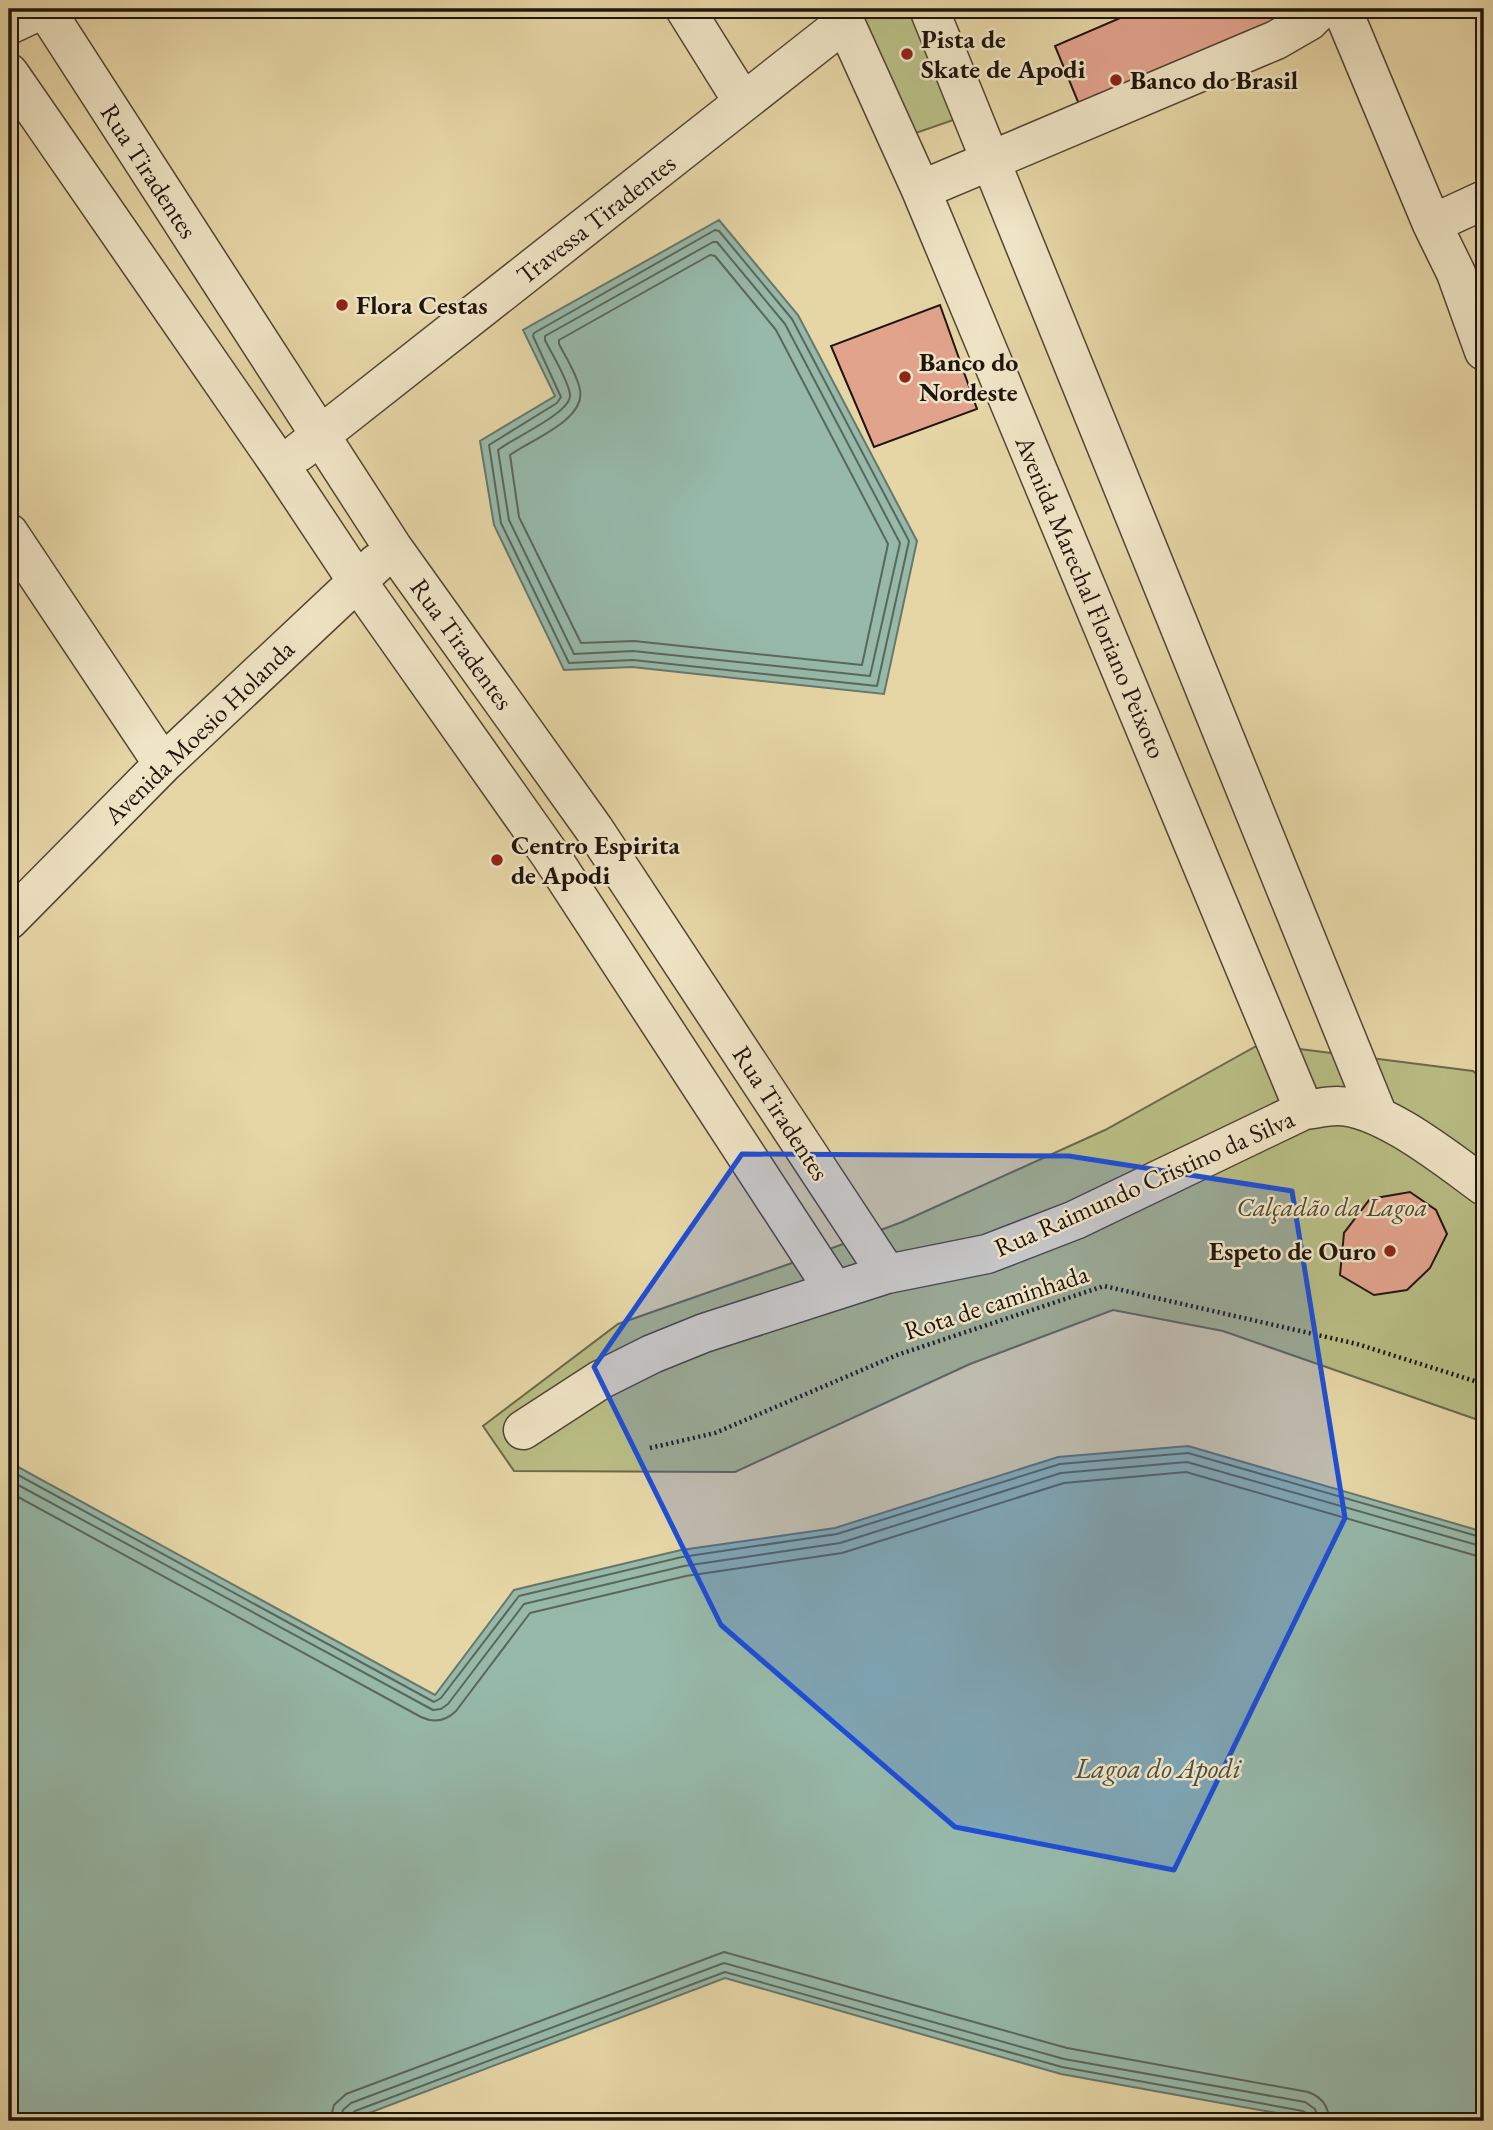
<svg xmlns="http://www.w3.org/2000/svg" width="1493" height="2130" viewBox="0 0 1493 2130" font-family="'EB Garamond',serif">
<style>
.green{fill:#b8bd84;stroke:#6c6949;stroke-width:2}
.water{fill:#96b9aa;stroke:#67776c;stroke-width:2}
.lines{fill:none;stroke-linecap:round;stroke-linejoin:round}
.shore{stroke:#5b675c;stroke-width:2}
.building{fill:#e2a38d;stroke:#20150e;stroke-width:2}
.minor-casing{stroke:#524534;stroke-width:41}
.path{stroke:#20150e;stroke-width:4.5;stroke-dasharray:2 3.5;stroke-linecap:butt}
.minor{stroke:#efe4c5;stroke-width:38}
.marked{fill:#1d4ed8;fill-opacity:0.2;stroke:#1d4ed8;stroke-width:5;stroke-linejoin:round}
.poi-dot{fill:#8f2418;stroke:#efe4c5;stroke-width:2.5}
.labels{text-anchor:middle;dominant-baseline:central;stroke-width:5;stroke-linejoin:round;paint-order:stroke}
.poi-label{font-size:26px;font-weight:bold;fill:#20150e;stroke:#efe4c5;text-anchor:start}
.street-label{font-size:26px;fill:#20150e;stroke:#efe4c5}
.park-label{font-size:26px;font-style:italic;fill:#4e4731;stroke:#efe4c5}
.water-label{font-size:28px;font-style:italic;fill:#494e45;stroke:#efe4c5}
</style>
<rect width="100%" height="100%" fill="#e6d6a6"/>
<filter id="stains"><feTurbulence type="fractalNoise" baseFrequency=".00286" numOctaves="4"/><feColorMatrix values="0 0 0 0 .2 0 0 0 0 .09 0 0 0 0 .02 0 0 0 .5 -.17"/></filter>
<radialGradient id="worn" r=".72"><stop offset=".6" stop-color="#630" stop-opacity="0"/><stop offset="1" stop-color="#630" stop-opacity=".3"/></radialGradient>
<path class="green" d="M857,9H919L965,116L910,135Z
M1260,1044L1473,1071L1484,1081V1422L1223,1331L1113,1310L970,1364L735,1472L514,1471L483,1426L618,1324L792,1263L902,1222L1105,1130Z"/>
<path class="water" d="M719,220L798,315L917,541L884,694L632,667L564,670L494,525L480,441L555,396L523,330Z
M1188,1446L1484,1532V2121H1321L1061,2074L725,1978L348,2121H9V1462L435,1695L514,1590L681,1550L835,1528L1058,1457Z"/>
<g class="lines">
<path class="shore" d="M715,230L719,231L792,319L909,541L877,686L633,660L569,663L501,523L489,445L557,403L561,397L533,336L534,333Z
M713,242H717L785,324L900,543L870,676L633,651L574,654L509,520L498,450C513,438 571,413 570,395C569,381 551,353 545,340V336Z
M710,255L715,256L776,330L888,544L862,665L634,641L581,643L519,517L510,455C530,440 586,420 580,390C577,374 566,358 559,344V340Z
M9,1470L434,1702L441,1698L519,1596L682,1557L837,1534L1060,1464L1188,1453L1484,1538
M9,1480L433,1710L441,1709L448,1704L524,1604L684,1566L840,1543L1061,1473L1187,1462L1484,1547
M9,1492L421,1717C434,1723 446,1721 456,1711L530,1613L686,1576L842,1553L1064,1483L1186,1472L1484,1558
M330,2121L334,2105L346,2094L724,1952L1067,2048L1308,2092C1322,2097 1329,2107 1329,2121
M340,2121L343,2110L351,2103L724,1963L1064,2059L1305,2102L1315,2109L1319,2121
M349,2121L350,2116L355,2111L725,1972L1062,2067L1303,2111L1309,2115L1310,2121"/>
</g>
<path class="building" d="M1141,9H1297L1083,114L1055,46Z
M940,305L977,409L874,447L831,346Z
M1410,1192L1436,1210L1447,1234L1430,1268L1407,1290L1374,1295L1340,1275L1344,1233L1370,1199Z"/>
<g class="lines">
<g class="minor-casing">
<path id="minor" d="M45,9L393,548L594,829L887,1274
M685,9L743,102
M839,9L921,190L1304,1110
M929,9L1378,1116
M1342,9L1432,224L1456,273L1484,351
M9,25L43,9
M9,73L280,465L357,581L551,856L834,1290
M921,190L1276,40L1309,21L1321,9
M1432,224L1484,200
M299,452L844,23
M9,533L163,764
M9,920L163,764L377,563
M523,1430L600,1380L652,1354L704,1333L887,1274L987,1254L1075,1220L1304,1110C1315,1109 1326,1106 1337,1106C1382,1106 1448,1160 1484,1186"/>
</g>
<path class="path" d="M650,1448L715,1433L897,1355L1104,1286L1357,1344L1484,1384"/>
<use href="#minor" class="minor"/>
</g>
<path class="marked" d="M742,1154L1069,1156L1292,1191L1345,1518L1174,1870L955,1827L721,1625L594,1367Z"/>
<g class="poi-dot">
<circle cx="907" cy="54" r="7"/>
<circle cx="1116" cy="80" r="7"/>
<circle cx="342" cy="305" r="7"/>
<circle cx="905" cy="377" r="7"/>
<circle cx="497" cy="860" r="7"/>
<circle cx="1390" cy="1251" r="7"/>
</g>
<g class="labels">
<g class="poi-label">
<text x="921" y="39">Pista de<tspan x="921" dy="30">Skate de Apodi</tspan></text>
<text x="1130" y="80">Banco do Brasil</text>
<text x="356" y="305">Flora Cestas</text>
<text x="919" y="362">Banco do<tspan x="919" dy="30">Nordeste</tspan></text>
<text x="511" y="845">Centro Espirita<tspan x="511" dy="30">de Apodi</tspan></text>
<text x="1376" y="1251" text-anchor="end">Espeto de Ouro</text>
</g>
<g class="street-label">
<text transform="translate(149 171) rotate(57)">Rua Tiradentes</text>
<text transform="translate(596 219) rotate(-38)">Travessa Tiradentes</text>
<text transform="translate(1091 597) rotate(67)">Avenida Marechal Floriano Peixoto</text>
<text transform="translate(462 644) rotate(54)">Rua Tiradentes</text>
<text transform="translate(199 732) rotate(-44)">Avenida Moesio Holanda</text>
<text transform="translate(781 1113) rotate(57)">Rua Tiradentes</text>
<text transform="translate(1144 1183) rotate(-24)">Rua Raimundo Cristino da Silva</text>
<text transform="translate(996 1302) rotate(-18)">Rota de caminhada</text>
</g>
<g class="park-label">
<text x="1332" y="1207">Calçadão da Lagoa</text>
</g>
<g class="water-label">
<text x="1158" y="1768">Lagoa do Apodi</text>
</g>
</g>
<rect width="1493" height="2130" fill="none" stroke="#e6d6a6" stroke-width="35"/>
<rect x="10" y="10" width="1472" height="2109" fill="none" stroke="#20150e" stroke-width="3.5"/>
<rect x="18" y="18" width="1458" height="2095" fill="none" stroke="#20150e" stroke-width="2"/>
<rect width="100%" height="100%" filter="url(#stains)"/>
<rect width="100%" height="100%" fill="url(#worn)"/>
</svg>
